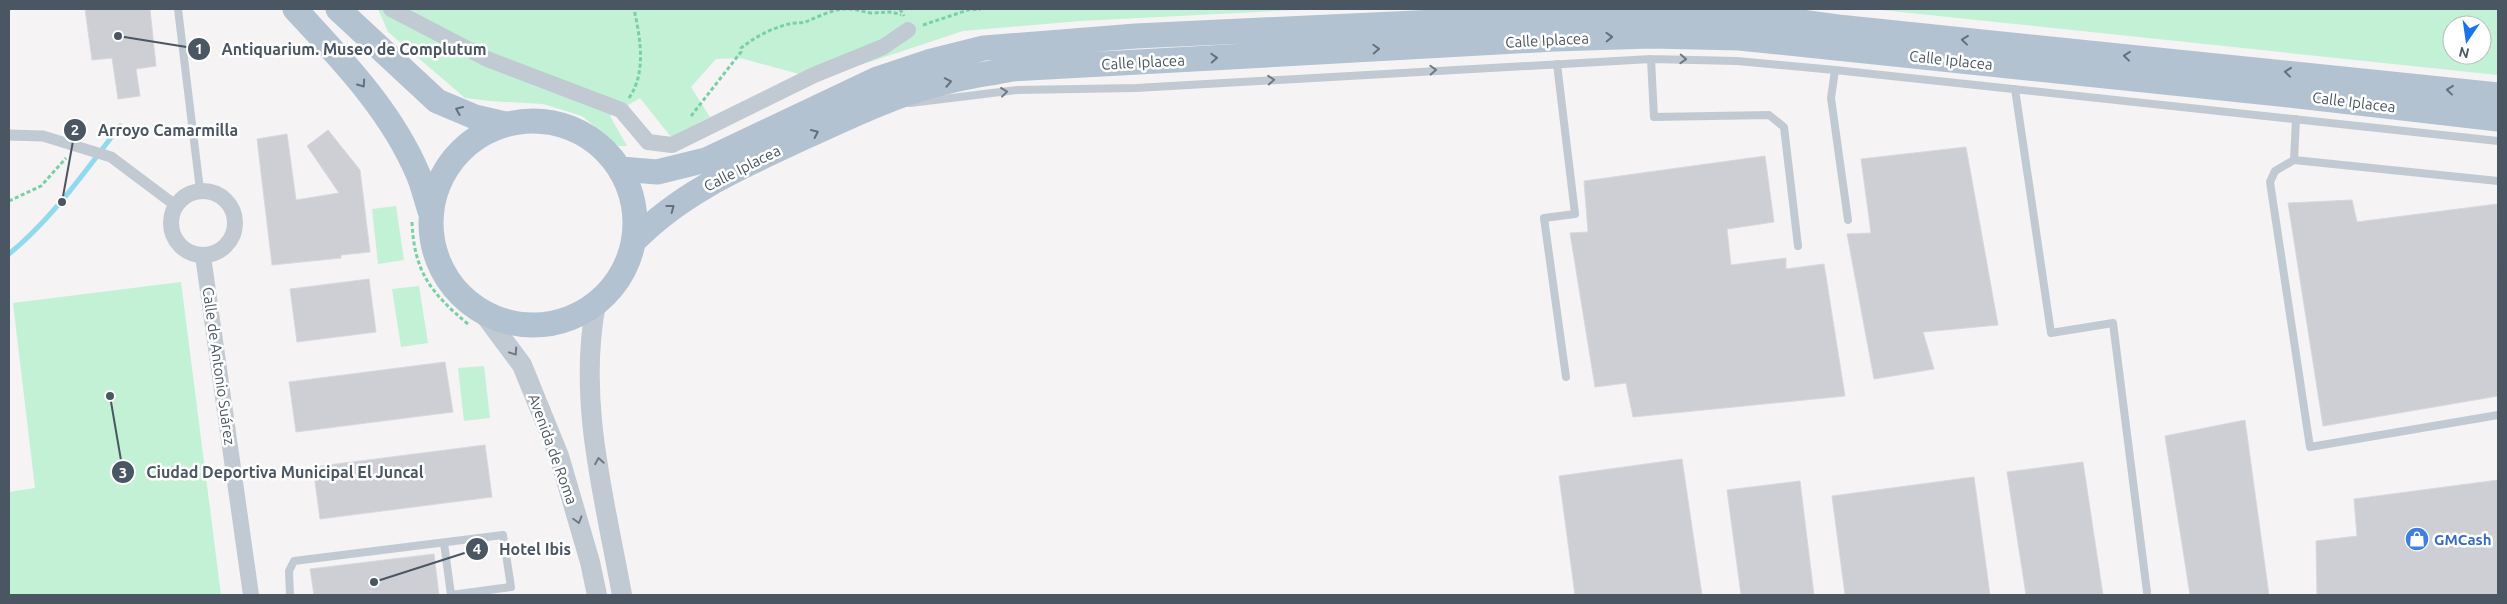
<svg xmlns="http://www.w3.org/2000/svg" width="2507" height="604" viewBox="0 0 2507 604" font-family="Ubuntu,sans-serif">
<style>
.green{fill:#c3f1d5;fill-rule:evenodd}
.lines{fill:none;stroke-linecap:round;stroke-linejoin:round}
.stream{stroke:#90daee;stroke-width:5}
.building{fill:#cdcfd5;stroke:#d7d9de}
.path{stroke:#7ad0a6;stroke-width:3;stroke-dasharray:4 2.5;stroke-linecap:butt}
.service{stroke:#c1cad2;stroke-width:8}
.pedestrian{stroke:#c1cad2;stroke-width:11}
.minor{stroke:#c1cad2;stroke-width:16}
.tertiary{stroke:#c1cad2;stroke-width:20}
.primary{stroke:#b3c2d1;stroke-width:25}
.oneway{stroke:#64717d}
.oneway2{stroke:#6e7983}
.labels{text-anchor:middle;dominant-baseline:central;stroke-width:5;stroke-linejoin:round;paint-order:stroke}
.street-label{font-size:15px;fill:#4a5661;stroke:#fff}
.shop-label{font-size:15px;font-weight:bold;fill:#366cbe;stroke:#fff;text-anchor:start}
.leader{fill:none;stroke:#4a5661;stroke-width:2}
.callout-dot{fill:#4a5661;stroke:#fff;stroke-width:2}
.mark-label{font-size:15px;text-anchor:middle;font-weight:bold;fill:#fff}
.callout-label{font-size:16px;text-anchor:middle;font-weight:bold;fill:#4a5661;stroke:#fff;stroke-width:5;stroke-linejoin:round;paint-order:stroke}
</style>
<rect width="100%" height="100%" fill="#f5f3f3"/>
<path class="green" d="M378,9H1316L1080,21L963,31L818,79L740,58L716,59L691,87L710,117L671,137L640,98L610,116L627,146H618L582,116L543,104L490,101L465,98L388,32Z
M1872,9H2498V75ZM2452,25H2482V55H2452Z
M396,206L404,260L378,264L372,209Z
M181,282L221,595H9V492L35,488L13,303Z
M419,286L428,343L401,347L392,289Z
M484,366L490,418L464,421L458,368Z"/>
<g class="lines">
<path class="stream" d="M9,254C53,218 85,171 120,126"/>
</g>
<path class="building" d="M85,9H150L156,66L136,69L140,96L118,99L112,58L92,60Z
M328,130L360,170L370,252L341,255V258L272,265L257,139L287,134L296,200L339,193L307,146Z
M1966,147L1998,325L1923,332L1934,369L1874,379L1847,234L1871,233L1861,159Z
M1765,156L1774,222L1727,229L1731,265L1786,258V269L1824,264L1845,396L1633,417L1626,383L1595,387L1570,233L1588,232L1584,181Z
M2352,200L2357,222L2497,204L2498,396L2323,426L2288,203Z
M369,279L376,332L297,342L290,289Z
M445,362L453,412L296,432L289,382Z
M2245,420L2269,595H2190L2165,436Z
M485,445L492,497L320,519L313,467Z
M1682,459L1702,595H1575L1559,476Z
M2083,462L2103,595H2026L2007,472Z
M1974,477L1990,595H1845L1832,496Z
M2498,480V595H2317L2316,541L2357,536L2354,499Z
M1800,481L1814,595H1741L1727,490Z
M434,554L439,595H314L310,569Z"/>
<g class="lines">
<path class="path" d="M900,9L904,16
M923,25L968,10L981,9
M629,98C647,72 640,37 634,9
M691,116L741,52V48C755,37 772,28 789,24C795,22 802,24 808,21C819,16 832,10 844,9C854,8 862,12 871,13C882,13 890,10 901,15
M9,201L41,186L66,158
M412,222C414,272 431,293 468,324"/>
<path class="service" d="M178,9L200,190
M1651,59L1654,117L1769,115L1784,127L1798,246
M1557,64L1575,214L1544,218L1566,377
M1835,70L1831,98L1848,220
M2015,89L2051,333L2113,323L2147,592
M910,103L1017,90L1136,88L1651,59L1737,61L1835,70L2498,141
M2294,160L2296,119
M2498,181L2294,160L2275,171L2270,182L2310,447L2498,415
M290,595L289,571L294,561L503,535L511,587L451,595L444,543"/>
<path class="pedestrian" d="M9,135L43,136L111,157L175,205"/>
<path class="minor" d="M391,9L487,59L621,110L648,142L672,145L814,75L883,47L908,30
M171 223a32 32 0 1 1 64 0a32 32 0 1 1-64 0Z
M203,256L251,595"/>
<path class="tertiary" d="M596,304C577,401 605,500 622,595
M484,314L522,365L559,456L590,562L597,595"/>
<path class="primary" d="M295,9C341,59 391,110 418,174C423,186 426,199 430,211
M338,9L437,101L475,117L505,124
M431 223a102 102 0 1 1 204 0a102 102 0 1 1-204 0Z
M621,169L657,172L706,160L877,79L928,62L984,48L1136,36L1649,12L1741,14L1838,27L2498,95
M635,240C683,191 745,165 807,136C849,117 892,96 938,84C962,77 988,74 1012,69L1554,39L1651,36L1739,38L2298,96L2498,119"/>
</g>
<defs><path id="oneway-chevron" d="M-2-3.5L2.5 0L-2 3.5" fill="none" stroke-width="1.6" stroke-linecap="round" stroke-linejoin="round" transform="scale(1.25)"/></defs>
<g class="oneway">
<use href="#oneway-chevron" transform="translate(1609 37) rotate(-2)"/>
<use href="#oneway-chevron" transform="translate(1965 40) rotate(-174)"/>
<use href="#oneway-chevron" transform="translate(1376 49) rotate(-3)"/>
<use href="#oneway-chevron" transform="translate(2127 56) rotate(-174)"/>
<use href="#oneway-chevron" transform="translate(1214 58) rotate(-3)"/>
<use href="#oneway-chevron" transform="translate(2288 72) rotate(-174)"/>
<use href="#oneway-chevron" transform="translate(948 82) rotate(-11)"/>
<use href="#oneway-chevron" transform="translate(362 84) rotate(55)"/>
<use href="#oneway-chevron" transform="translate(2450 90) rotate(-174)"/>
<use href="#oneway-chevron" transform="translate(459 110) rotate(-157)"/>
<use href="#oneway-chevron" transform="translate(815 133) rotate(-25)"/>
<use href="#oneway-chevron" transform="translate(671 208) rotate(-37)"/>
</g>
<g class="oneway2">
<use href="#oneway-chevron" transform="translate(1683 59) rotate(2)"/>
<use href="#oneway-chevron" transform="translate(1433 70) rotate(-3)"/>
<use href="#oneway-chevron" transform="translate(1271 80) rotate(-4)"/>
<use href="#oneway-chevron" transform="translate(1004 92) rotate(-7)"/>
<use href="#oneway-chevron" transform="translate(514 352) rotate(56)"/>
<use href="#oneway-chevron" transform="translate(599 461) rotate(-100)"/>
<use href="#oneway-chevron" transform="translate(578 520) rotate(74)"/>
</g>
<defs>
<g id="shop-disc" transform="scale(1.25)"><circle r="9.5" fill="#3f7fe0" stroke="#fff"/><path d="M-5-2.5h2.3a2.7 3.5 0 0 1 5.4 0H5L5.5 6h-11ZM-1.5-2.5h3a1.5 2.3 0 0 0-3 0Z" fill="#fff"/></g>
</defs>
<g fill-rule="evenodd">
<use href="#shop-disc" x="2417" y="539"/>
</g>
<g class="labels">
<g class="street-label">
<text transform="translate(1547 40) rotate(-3)">Calle Iplacea</text>
<text transform="translate(1951 60) rotate(6)">Calle Iplacea</text>
<text transform="translate(1143 62) rotate(-3)">Calle Iplacea</text>
<text transform="translate(2354 102) rotate(7)">Calle Iplacea</text>
<text transform="translate(742 168) rotate(-27)">Calle Iplacea</text>
<text transform="translate(219 366) rotate(82)">Calle de Antonio Suárez</text>
<text transform="translate(553 449) rotate(70)">Avenida de Roma</text>
</g>
<g class="shop-label">
<text x="2434" y="539">GMCash</text>
</g>
</g>
<path class="leader" d="M118 36L199 49M62 202L75 130M110 396L123 472M374 582L477 549"/>
<g class="callout-dot">
<circle cx="118" cy="36" r="5"/>
<circle cx="62" cy="202" r="5"/>
<circle cx="110" cy="396" r="5"/>
<circle cx="374" cy="582" r="5"/>
<circle cx="199" cy="49" r="12"/>
<circle cx="75" cy="130" r="12"/>
<circle cx="123" cy="472" r="12"/>
<circle cx="477" cy="549" r="12"/>
</g>
<g class="mark-label">
<text x="199" y="54">1</text>
<text x="75" y="135">2</text>
<text x="123" y="478">3</text>
<text x="477" y="554">4</text>
</g>
<g class="callout-label">
<text x="354" y="55">Antiquarium. Museo de Complutum</text>
<text x="168" y="136">Arroyo Camarmilla</text>
<text x="285" y="478">Ciudad Deportiva Municipal El Juncal</text>
<text x="535" y="555">Hotel Ibis</text>
</g>
<rect width="2507" height="604" fill="none" stroke="#4a5661" stroke-width="20"/>
<g transform="translate(2467 40) rotate(193)"><circle r="24" fill="#ffffff" stroke="#b7bbc0"/>
<path d="M0-4L9 19L0 12L-9 19Z" fill="#1a73e8"/>
<text y="-8" font-size="14" font-weight="bold" text-anchor="middle" fill="#4a5661">N</text>
</g>
</svg>
